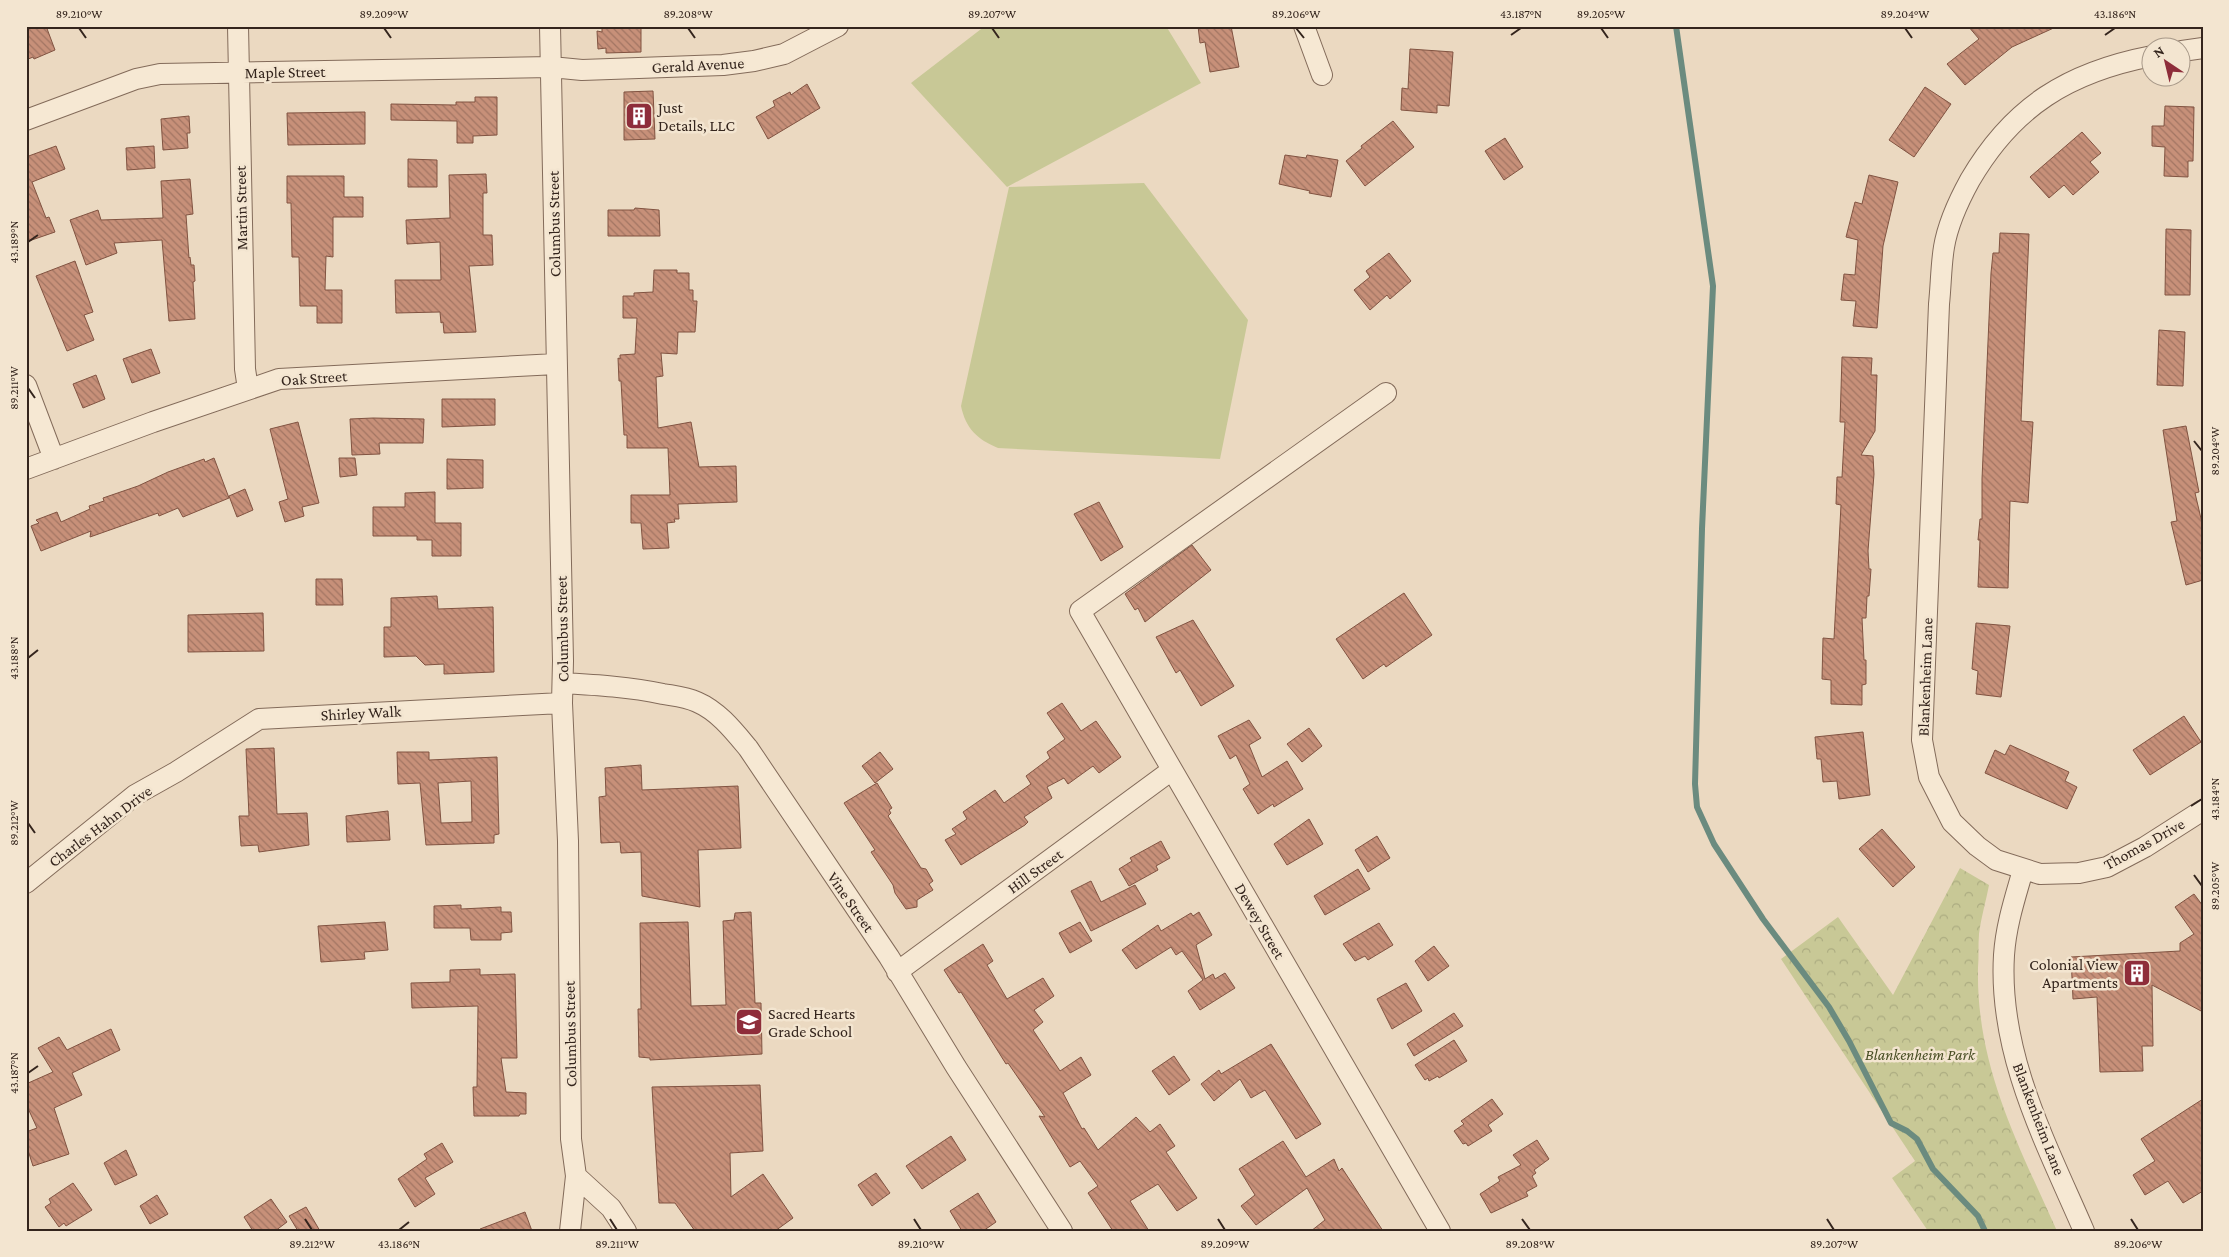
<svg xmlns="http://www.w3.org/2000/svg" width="2229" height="1257" viewBox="0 0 2229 1257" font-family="'Crimson Pro',serif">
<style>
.forest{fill:url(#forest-crowns)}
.pitch{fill:#c8c896}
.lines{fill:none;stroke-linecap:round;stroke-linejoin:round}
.stream{stroke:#6b8b7f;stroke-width:6}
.building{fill:url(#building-back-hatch);stroke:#815341;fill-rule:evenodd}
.street-casing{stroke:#836b5a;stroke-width:22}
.street{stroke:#f6e8d3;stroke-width:20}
.ticks{fill:none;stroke:#34251d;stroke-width:2}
.labels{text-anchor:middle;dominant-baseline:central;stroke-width:5;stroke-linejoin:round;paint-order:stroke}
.street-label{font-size:16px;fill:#34251d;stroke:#f3e5d0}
.poi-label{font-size:16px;fill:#34251d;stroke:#f3e5d0;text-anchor:start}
.park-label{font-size:16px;font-style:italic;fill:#494f25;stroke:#f3e5d0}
.neatline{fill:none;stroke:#34251d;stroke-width:2}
.ticks-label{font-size:12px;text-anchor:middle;fill:#34251d}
</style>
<defs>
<pattern id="forest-crowns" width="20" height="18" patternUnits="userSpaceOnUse" patternTransform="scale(1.25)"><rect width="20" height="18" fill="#c8c896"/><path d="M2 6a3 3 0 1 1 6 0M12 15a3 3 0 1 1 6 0" fill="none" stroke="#acac81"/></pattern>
<pattern id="building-back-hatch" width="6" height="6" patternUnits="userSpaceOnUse" patternTransform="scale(1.25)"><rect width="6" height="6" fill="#c79079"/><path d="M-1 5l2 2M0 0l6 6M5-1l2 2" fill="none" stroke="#a27563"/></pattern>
</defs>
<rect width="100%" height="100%" fill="#ebd9c1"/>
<path class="forest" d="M1960,868L1989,885C1986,901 1981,918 1979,934C1978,945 1979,957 1978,968C1976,1066 2018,1144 2057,1231H1928L1892,1178L1915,1161L1781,959L1838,917L1893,995Z"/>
<path class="pitch" d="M985,26H1166L1201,83L1007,187L911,83Z
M1144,183L1248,320L1220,459L998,448C977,439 966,429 961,406L1009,187Z"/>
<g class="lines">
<path class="stream" d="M1676,26L1713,286L1702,529L1695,784L1697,807L1714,844L1763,919L1829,1007L1849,1041L1891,1123L1907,1131L1917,1139L1933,1169L1978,1216L1985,1231"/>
</g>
<path class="building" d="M26,26H46L55,50L34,59L33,57L26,60Z
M602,26H641V52L606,53V48L598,49L597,31L602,32Z
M1198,26H1231L1239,67L1210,72L1205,42L1200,43Z
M1968,26H2058L2012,47L1965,85L1947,64L1979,39Z
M1410,49L1453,52L1449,106L1437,105V113L1401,110L1402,88L1408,89Z
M807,84L820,108L768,139L756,117L775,106L773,101L790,92L791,95Z
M1925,87L1951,104L1914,157L1889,140Z
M653,91L655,139L624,140V92Z
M475,97H497V135L473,136V143H457V121L391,120V104L456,105V102H475Z
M2165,106L2194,107L2193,161H2188V177L2164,176L2165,147L2152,146V126H2164Z
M365,112V144L288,145L287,113Z
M189,116L190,133H187L188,148L163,150L161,119Z
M1393,121L1414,147L1365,186L1346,161L1362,148L1361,146Z
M2082,132L2101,153L2090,162L2099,172L2073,195L2064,185L2049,198L2030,177Z
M1505,138L1523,167L1504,180L1485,151Z
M56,146L65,169L32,182L46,218L49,217L55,232L26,242V157Z
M154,146L155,168L127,170L126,148Z
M1285,155L1306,158L1307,155L1338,160L1331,197L1309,193L1310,191L1279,184Z
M408,159L437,160V187H408Z
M486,174L487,193H483V235H492L493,265L469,266L476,332L444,333L443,322L441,323L440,312L396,313L395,280H441L440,242L407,244L406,220L450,218L449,175Z
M1869,175L1898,182L1883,246L1877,328L1853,326L1856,301L1841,300L1844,274L1855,275L1858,240L1846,237L1855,202L1862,204Z
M287,176H344V197H363V217H333V257L326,256L325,290H342V323H317V306H300L299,257H292L291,203H287Z
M190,179L193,214L186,215L189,258L190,257L191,265H194L195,281L193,282L195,319L169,321L162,240L114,243L117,253L86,265L70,220L98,210L101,220L163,218L161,181Z
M635,208L659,210L660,236H608V210H634Z
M2166,229L2191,230L2190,295H2165Z
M2000,233L2029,234L2021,421L2033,422L2028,503L2010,501L2008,588L1978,587L1980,540H1978L1980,519H1982V479L1991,273L1993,253H1999Z
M1389,253L1411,281L1390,299L1387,295L1370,310L1354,290L1370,277L1366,271Z
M75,261L93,312L84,315L94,340L67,351L36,276Z
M654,270H677V273H689V290H693V301H697L695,332H678L677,354L661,353L663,376L656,377L658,428L691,422L699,467L736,466L737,502L678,504L679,519H674L675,522L667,523L669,548L643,549L641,523H631V495H670L668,448H627V435H624L621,381H619L618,358L620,359V355L635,354L637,318H623V296H634V293L653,292Z
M2159,330L2185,332L2183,386L2157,385Z
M151,349L160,373L132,383L123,359Z
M1842,357L1872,358L1871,375H1877L1875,431L1861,455L1873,456L1874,474L1868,551L1869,569H1871L1869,596H1867L1866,618H1862L1864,660H1866V684L1862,685V705L1831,704V680L1822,679L1823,638L1834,639L1841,505L1836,504L1837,477H1842L1845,422H1840Z
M96,375L105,399L83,408L73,384Z
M442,399H495V425L442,427Z
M373,418L424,419L423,443H379L380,454L352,455L350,419Z
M298,422L319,503L302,507L304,516L285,522L279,502L288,499L270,429Z
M2186,426L2199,492L2195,493L2203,527V580L2186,585L2171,522L2177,521L2163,430Z
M214,458L229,498L183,517L178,508L159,516L158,513L90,537L91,531L41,551L31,526L39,523L36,520L57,512L61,522L90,509L89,506L104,501L103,498L138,486L168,472L204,459L205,462Z
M339,458H355L357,475L340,477Z
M447,459L483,460V488L447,489Z
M245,489L253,510L237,517L229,496Z
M435,492V523H461V556H432V540H417V536H373V507H405V493Z
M1099,502L1123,547L1101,561L1074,514Z
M1192,545L1211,570L1145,622L1138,608L1135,610L1125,594Z
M316,579H342L343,605H316Z
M1404,593L1432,635L1386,667L1384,664L1363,679L1336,639Z
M437,596L438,609L493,607L494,672L444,674V664L425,665L416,656L384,657V627H391V598Z
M263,613L264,651L188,652V615Z
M1193,620L1234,686L1201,706L1180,670L1176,673L1156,637Z
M1976,623L2010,626L2001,697L1976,694L1978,671L1972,669Z
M1062,703L1081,731L1096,721L1121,757L1099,773L1093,766L1068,784L1064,778L1047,787L1052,798L1024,817L1028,822L1025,825L961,865L945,840L956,834L952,829L967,819L963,812L995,790L1004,803L1031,784L1026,776L1050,758L1047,752L1065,739L1047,713Z
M2184,716L2201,742L2150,775L2133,750Z
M1249,720L1261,738L1249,745L1262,777L1287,761L1303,789L1274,807L1273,804L1258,814L1243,789L1250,784L1236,755L1230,759L1218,736Z
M1309,728L1322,746L1302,762L1287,744Z
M1863,732L1870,795L1839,799L1837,781L1823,782L1821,759H1817L1815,737Z
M2010,745L2069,772L2065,781L2077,787L2067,809L1985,773L1995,750L2005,755Z
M274,748L277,814L307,813L309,845L259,852L258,845L241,846L239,816H249L246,749Z
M397,752H429V760L497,757L499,834L494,835V843L426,845L420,783L398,784ZM471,781L472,822L441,823L438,783Z
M880,752L893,769L875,783L862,766Z
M641,765L642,790L738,786L741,848L698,850L700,907L642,896L641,852L621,853L620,842L601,843L599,797L606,796L605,768Z
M877,783L892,808L889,810L891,813L888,816L921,868L926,869L933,881L929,884L933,890L917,900V907L906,909L895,893L893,885L871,852L875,850L844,803Z
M388,811L390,840L347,842L346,816Z
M1309,819L1323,844L1287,865L1274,844Z
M1882,829L1915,867L1893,887L1859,849Z
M1377,836L1390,858L1368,872L1355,850Z
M1161,841L1170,858L1156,866L1158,870L1129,886L1119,869L1132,861L1130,858Z
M1358,869L1370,889L1325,915L1314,896Z
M1091,881L1101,902L1135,885L1146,904L1091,931L1071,891Z
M2194,894L2203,906V1012L2152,985L2153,1046H2142L2143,1071L2100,1072L2097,997L2073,999L2071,957L2180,951V943L2194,934L2175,907Z
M461,905V909L501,907V912H511L512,932L501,933V940H471L470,928H434V906Z
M751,912L755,1003H761L762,1054L650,1060V1058L639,1057L638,1009H641L640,923L688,922L691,1006L726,1005L723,921L734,920L735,913Z
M1199,912L1212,935L1196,945L1205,979L1213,974L1215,979L1225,973L1235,988L1200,1010L1188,991L1203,980L1182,951L1176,955L1171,947L1136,969L1122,950L1158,925L1161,931L1191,913L1193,916Z
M385,922L388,950L364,952L365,959L321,962L318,926Z
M1080,922L1092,941L1070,953L1059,933Z
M1379,923L1393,945L1368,960L1365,956L1355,961L1343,944Z
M983,944L993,961L987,965L1007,999L1043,978L1054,996L1034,1010L1043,1022L1033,1030L1060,1071L1081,1057L1091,1075L1063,1093L1082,1129L1084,1128L1098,1150L1136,1117L1150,1132L1160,1124L1175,1146L1166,1152L1197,1198L1177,1211L1158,1184L1130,1201L1149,1231H1113L1088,1193L1098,1186L1080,1161L1070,1167L1039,1116L1045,1117L1008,1063L1006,1064L961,992L959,993L953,984L944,970Z
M1434,946L1449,966L1428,981L1415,961Z
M480,969V975L515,974L517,1058H501L506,1092L526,1093V1114H520L519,1116H474L473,1087H477L478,1006L412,1008L411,983L450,982V970Z
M1406,983L1422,1011L1392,1029L1377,999Z
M1454,1013L1463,1026L1414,1056L1407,1044Z
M111,1029L120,1050L72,1073L82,1095L54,1108L69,1154L33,1166L26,1144V1132L37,1128L26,1104V1084L53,1072L38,1048L59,1037L67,1050Z
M1454,1040L1467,1061L1439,1078L1438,1076L1429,1081L1428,1078L1425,1080L1415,1065Z
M1271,1044L1321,1124L1296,1139L1265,1090L1251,1098L1240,1079L1214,1101L1201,1084L1219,1070L1221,1074Z
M1174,1056L1190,1080L1169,1095L1152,1071Z
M760,1085L763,1151L730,1153L731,1197L763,1174L793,1218L775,1231H695L675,1203H659L652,1087Z
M1492,1099L1503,1114L1488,1125L1492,1131L1468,1146L1466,1143L1463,1144L1454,1131L1464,1124L1461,1121Z
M2203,1099V1191L2183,1203L2168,1181L2145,1195L2133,1175L2155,1161L2141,1139Z
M951,1136L966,1160L922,1189L906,1166Z
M1537,1140L1549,1159L1534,1170L1536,1173L1532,1176L1537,1186L1526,1192L1528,1196L1491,1213L1480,1194L1500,1181L1498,1177L1521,1165L1513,1155Z
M1283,1141L1306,1177L1334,1159L1339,1171L1342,1168L1383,1231H1311L1325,1220L1307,1188L1256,1225L1241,1206L1255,1195L1239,1169Z
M442,1143L453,1162L425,1178L435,1194L415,1207L398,1179L427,1159L424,1154Z
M126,1150L137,1175L115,1185L104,1163Z
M876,1173L890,1193L872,1206L858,1185Z
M73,1183L92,1210L66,1226L64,1223L59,1227L45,1207L51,1203L49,1199Z
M978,1193L996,1222L983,1231H962L950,1211Z
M157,1195L168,1214L150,1224L140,1206Z
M271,1199L287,1222L275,1231H253L244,1217Z
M306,1207L320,1231H298L289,1216Z
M525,1212L532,1231H480V1229Z"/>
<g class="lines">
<g class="street-casing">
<path id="street" d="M238,26L245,369L248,389
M550,26L563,661L562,703L568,841L571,1139L576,1176L570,1231
M1304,26L1322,75
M2182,51L2203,48
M2152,56C2069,72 2013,106 1970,180C1959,200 1948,223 1944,247C1941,265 1941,285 1939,304L1922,740L1929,777L1952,822L1977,846L1996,860L2040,874L2079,873L2107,867L2145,847L2203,810
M26,120L136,79L160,74L551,67L582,70L723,65L754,61L784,54L838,26
M26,385L54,459
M1386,393L1080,611L1440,1231
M26,469L153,422L279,379L556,364
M563,683C597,685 630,687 663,694C674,696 686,697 697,702C718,711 733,730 748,748L889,957L956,1067L1062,1231
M2023,870C2015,898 2006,925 2004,955C1998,1054 2046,1143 2084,1231
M26,883L135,795L176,772L259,719L562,703
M897,972L1172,770
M576,1176L611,1208L626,1231"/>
</g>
<use href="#street" class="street"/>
</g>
<path class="ticks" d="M79,28L86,38M384,28L391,38M688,28L695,38M992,28L999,38M1296,28L1304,38M1601,28L1608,38M1905,28L1912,38M1511,35L1521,28M2105,35L2115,28M28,242L38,235M28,388L35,398M2194,441L2202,451M28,658L38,650M2191,806L2202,799M28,823L35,833M2194,875L2202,886M28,1073L38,1066M305,1219L312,1230M610,1219L617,1230M914,1219L921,1230M1218,1219L1225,1230M1522,1219L1530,1230M1827,1219L1834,1230M2131,1219L2138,1230M399,1230L409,1222"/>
<defs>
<g id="building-square" transform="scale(1.4375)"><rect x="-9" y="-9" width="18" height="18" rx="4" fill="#8e2d3a" stroke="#f3e5d0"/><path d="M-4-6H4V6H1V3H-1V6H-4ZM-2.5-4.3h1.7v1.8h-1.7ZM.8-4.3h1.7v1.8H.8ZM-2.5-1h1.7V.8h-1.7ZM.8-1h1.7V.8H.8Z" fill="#fff"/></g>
<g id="school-square" transform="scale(1.4375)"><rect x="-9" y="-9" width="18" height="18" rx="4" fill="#8e2d3a" stroke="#f3e5d0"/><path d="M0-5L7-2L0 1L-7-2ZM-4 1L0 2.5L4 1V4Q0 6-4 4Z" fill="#fff"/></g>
</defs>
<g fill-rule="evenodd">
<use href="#building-square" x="639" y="116"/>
<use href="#building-square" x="2137" y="973"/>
<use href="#school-square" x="749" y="1022"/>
</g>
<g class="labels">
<g class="street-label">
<text transform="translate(698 65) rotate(-3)">Gerald Avenue</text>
<text transform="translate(285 72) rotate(-1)">Maple Street</text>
<text transform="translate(241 208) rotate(-91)">Martin Street</text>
<text transform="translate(554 224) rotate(-91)">Columbus Street</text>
<text transform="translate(314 378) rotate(-4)">Oak Street</text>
<text transform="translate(562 629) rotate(-91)">Columbus Street</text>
<text transform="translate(1925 677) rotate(-88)">Blankenheim Lane</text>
<text transform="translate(361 713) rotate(-3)">Shirley Walk</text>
<text transform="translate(100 826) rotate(-37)">Charles Hahn Drive</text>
<text transform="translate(2144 844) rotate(-29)">Thomas Drive</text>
<text transform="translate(1035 871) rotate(-36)">Hill Street</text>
<text transform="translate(851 902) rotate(55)">Vine Street</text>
<text transform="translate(1260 921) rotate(60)">Dewey Street</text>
<text transform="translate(570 1034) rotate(-91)">Columbus Street</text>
<text transform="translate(2039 1119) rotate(69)">Blankenheim Lane</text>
</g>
<g class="poi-label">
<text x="658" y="107">Just<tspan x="658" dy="18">Details, LLC</tspan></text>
<text x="2118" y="964" text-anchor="end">Colonial View<tspan x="2118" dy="18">Apartments</tspan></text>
<text x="768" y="1013">Sacred Hearts<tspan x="768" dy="18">Grade School</tspan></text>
</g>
<g class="park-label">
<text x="1920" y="1054">Blankenheim Park</text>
</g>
</g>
<rect width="2229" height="1257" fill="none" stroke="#f3e5d0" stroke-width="55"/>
<g transform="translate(2166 62) rotate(325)"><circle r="24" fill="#f3e5d0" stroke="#a79888"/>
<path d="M0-4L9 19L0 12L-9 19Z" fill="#8e2d3a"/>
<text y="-8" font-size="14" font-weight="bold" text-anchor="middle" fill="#34251d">N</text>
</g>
<rect x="28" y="28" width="2174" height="1202" class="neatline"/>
<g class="ticks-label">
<text x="79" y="18">89.210°W</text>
<text x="384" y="18">89.209°W</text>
<text x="688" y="18">89.208°W</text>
<text x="992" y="18">89.207°W</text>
<text x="1296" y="18">89.206°W</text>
<text x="1521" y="18">43.187°N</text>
<text x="1601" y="18">89.205°W</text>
<text x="1905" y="18">89.204°W</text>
<text x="2115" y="18">43.186°N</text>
<text transform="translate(14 242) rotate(-90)" y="4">43.189°N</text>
<text transform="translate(14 388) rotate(-90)" y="4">89.211°W</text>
<text transform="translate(2215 451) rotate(-90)" y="4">89.204°W</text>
<text transform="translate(14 658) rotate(-90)" y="4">43.188°N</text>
<text transform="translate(2215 799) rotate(-90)" y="4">43.184°N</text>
<text transform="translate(14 823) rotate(-90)" y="4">89.212°W</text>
<text transform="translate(2215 886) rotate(-90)" y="4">89.205°W</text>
<text transform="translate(14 1073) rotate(-90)" y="4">43.187°N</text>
<text x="312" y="1248">89.212°W</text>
<text x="399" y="1248">43.186°N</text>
<text x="617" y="1248">89.211°W</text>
<text x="921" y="1248">89.210°W</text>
<text x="1225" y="1248">89.209°W</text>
<text x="1530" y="1248">89.208°W</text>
<text x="1834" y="1248">89.207°W</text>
<text x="2138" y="1248">89.206°W</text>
</g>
</svg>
